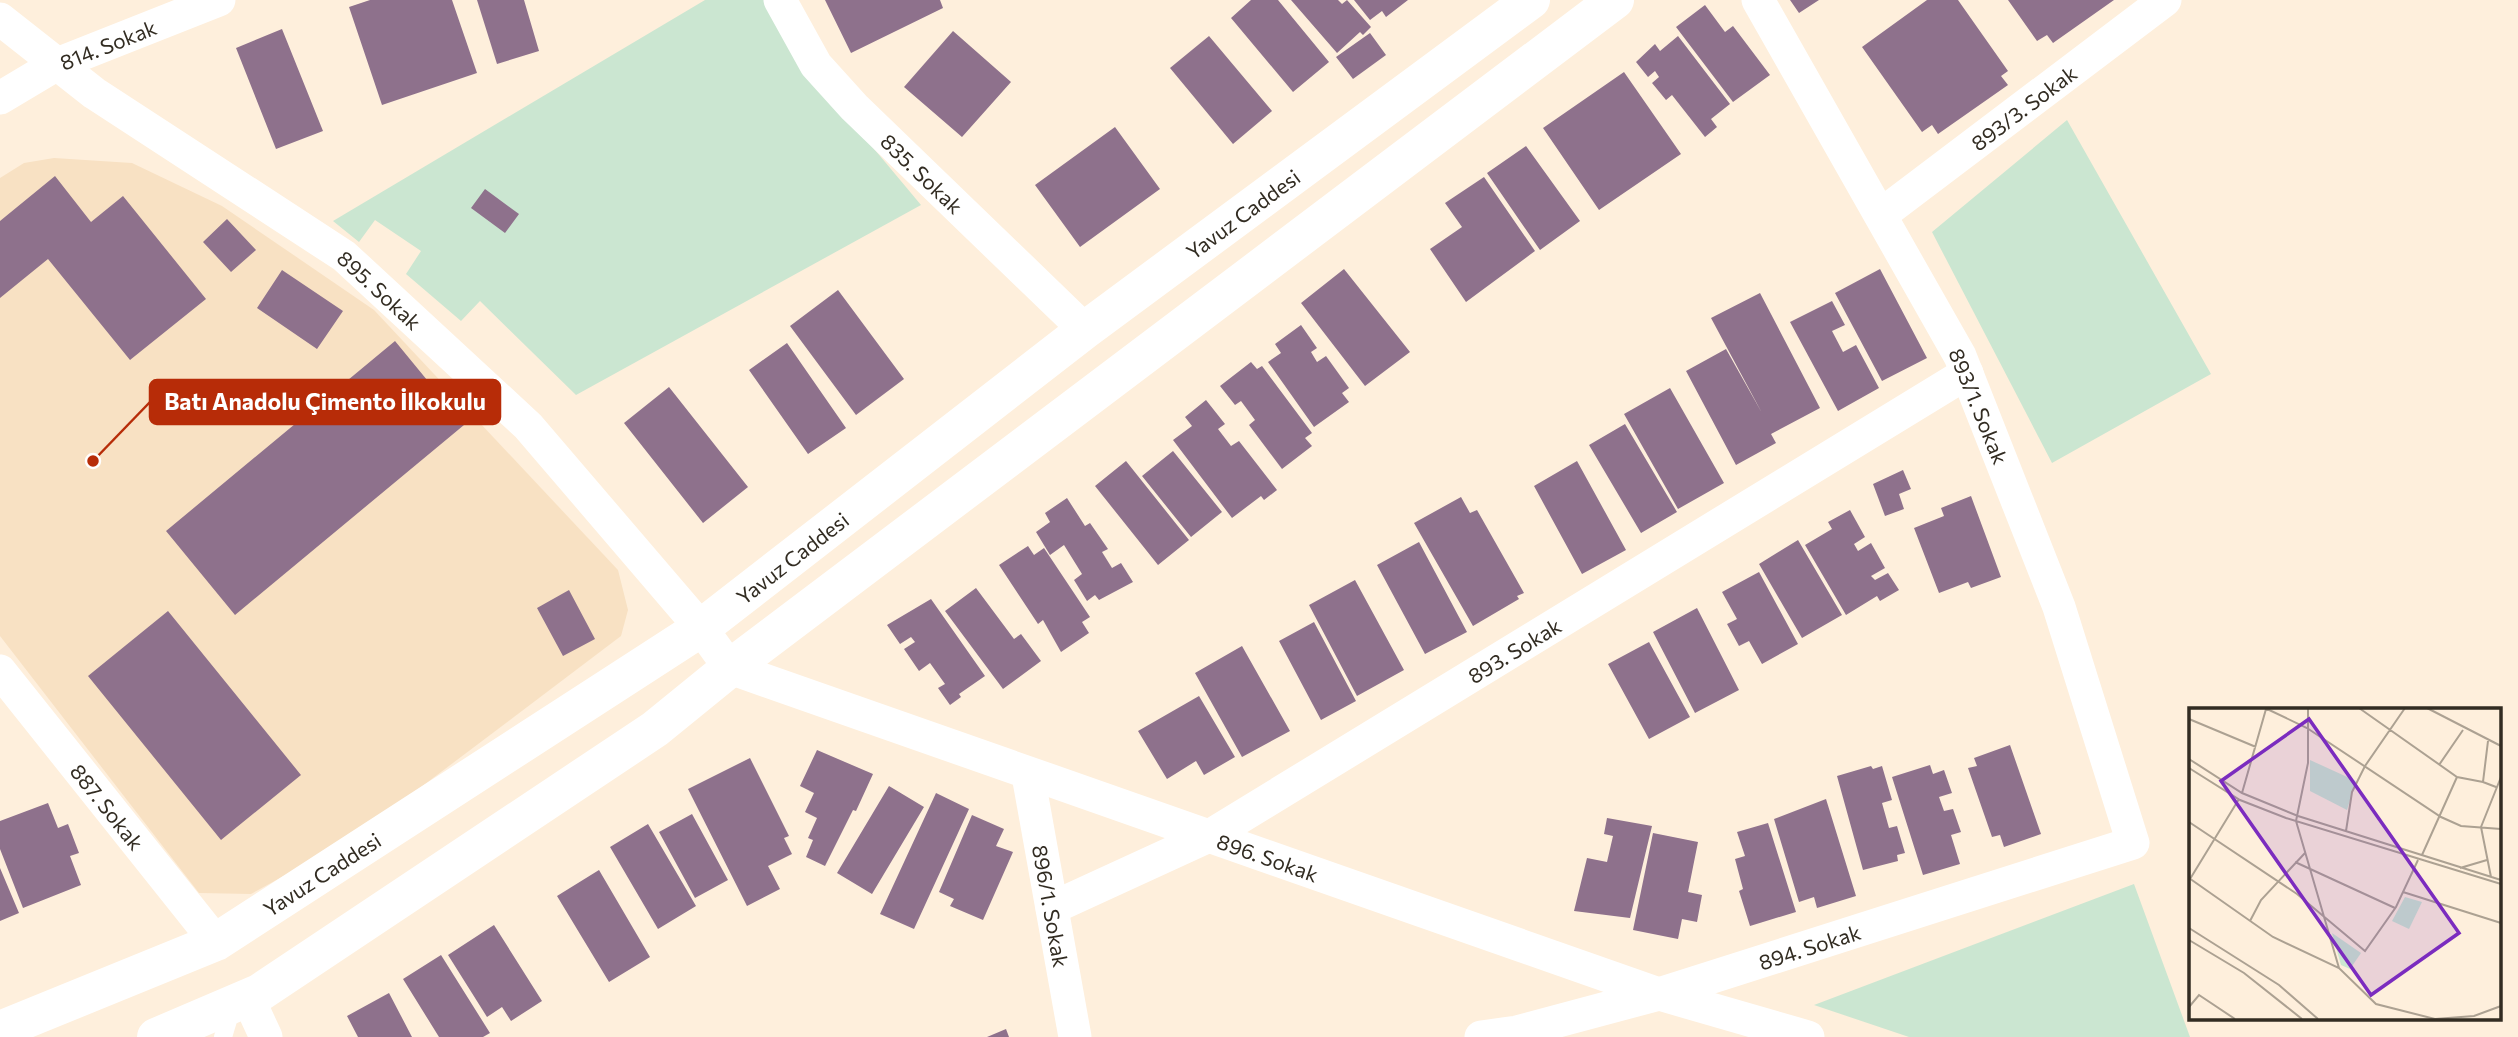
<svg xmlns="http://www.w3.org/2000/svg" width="2518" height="1037" viewBox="0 0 2518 1037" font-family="Commissioner,sans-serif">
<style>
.built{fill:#f8e1c3}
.green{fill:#cbe6d1}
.building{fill:#8e718c}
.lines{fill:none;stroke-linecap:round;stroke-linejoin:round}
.lane{stroke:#fff;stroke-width:18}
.street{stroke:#fff;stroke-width:33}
.secondary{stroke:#fff;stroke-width:38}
.labels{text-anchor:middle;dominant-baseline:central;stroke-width:7;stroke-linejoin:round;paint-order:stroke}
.street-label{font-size:21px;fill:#322c22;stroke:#fff}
.inset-road{fill:none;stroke:#aca192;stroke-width:2}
.view{fill:#7b2cbf;fill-opacity:0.15;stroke:#7b2cbf;stroke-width:3.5}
.inset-edge{fill:none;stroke:#322c22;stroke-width:3.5}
.leader{fill:none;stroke:#b72c08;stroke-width:2.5}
.callout-dot{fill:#b72c08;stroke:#fff;stroke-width:2.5}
.callout{fill:#b72c08;stroke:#b72c08;stroke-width:2.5}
.callout-label{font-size:23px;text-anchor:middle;font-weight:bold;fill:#fff}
</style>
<rect width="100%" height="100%" fill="#feefdc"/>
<path class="built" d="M54,158L132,163L222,206L374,310L618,570L628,610L621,636L355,837L251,894L199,893L0,636V178L24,163Z"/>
<path class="green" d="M705,0H764L814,77L921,205L576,395L480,301L461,321L406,274L421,251L375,220L359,242L333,221Z
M2067,120L2211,374L2052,463L1932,232Z
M2134,884L2190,1037H1909L1814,1005Z"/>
<path class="building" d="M370,0H452L477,73L382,105L349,7Z
M477,0H524L539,51L497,64Z
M825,0H940L943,8L851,53Z
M1251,0H1278L1329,62L1293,92L1231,18Z
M1291,0H1338L1342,4L1347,0L1371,27L1363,35L1360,32L1337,53Z
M1354,0H1408L1386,17L1382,11L1370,20Z
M1790,0H1819L1799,13Z
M1927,0H1958L2008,71L2001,76L2008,85L1938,134L1932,125L1922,132L1862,47Z
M2008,0H2114L2053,43L2047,35L2037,41Z
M1705,5L1725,32L1733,26L1770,75L1733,102L1676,27Z
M282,29L323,131L276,149L236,48Z
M953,31L1011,82L962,137L904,87Z
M1370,33L1386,55L1353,79L1336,57Z
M1209,36L1272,111L1233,144L1170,68Z
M1678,36L1730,104L1711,119L1717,127L1705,137L1672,95L1666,100L1652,83L1659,77L1655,71L1648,77L1636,62L1655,44L1660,51Z
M1624,72L1681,154L1599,210L1543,128Z
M1115,127L1160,189L1080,247L1035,185Z
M1526,146L1580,221L1540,250L1487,173Z
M55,176L91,222L123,196L206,299L130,360L48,259L0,298V221Z
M1484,177L1535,251L1466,302L1430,249L1462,227L1445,203Z
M485,189L519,214L505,233L471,208Z
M227,219L256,250L231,272L203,242Z
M1344,269L1410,352L1365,386L1301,303Z
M1880,269L1927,358L1882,381L1835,293Z
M282,270L343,311L317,349L257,308Z
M838,290L904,379L856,415L790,326Z
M1760,293L1820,408L1771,434L1776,443L1736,465L1686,371L1726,349L1762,413L1711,318Z
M1832,301L1845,325L1832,331L1843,352L1856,345L1879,388L1838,411L1790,322Z
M1301,325L1317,348L1311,352L1317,362L1326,356L1349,388L1342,393L1349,402L1314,427L1268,362L1281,353L1275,344Z
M395,341L464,425L235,615L166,531Z
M787,343L846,428L808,454L749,370Z
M1251,362L1257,369L1262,366L1312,433L1305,438L1312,446L1282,469L1249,425L1255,420L1241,401L1235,405L1220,386Z
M669,387L748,487L703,523L624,423Z
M1670,388L1724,483L1678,509L1624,414Z
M1206,400L1225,424L1218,429L1231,446L1239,441L1277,490L1264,500L1261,496L1232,518L1173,440L1192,426L1185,417Z
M1625,424L1677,512L1641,533L1589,445Z
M1173,451L1222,512L1191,537L1142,476Z
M1126,461L1189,540L1158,565L1095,486Z
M1577,461L1626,550L1582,574L1534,486Z
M1903,470L1911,489L1899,494L1904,509L1885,516L1873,484Z
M1971,496L2001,577L1971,588L1968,582L1939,593L1914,528L1944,516L1941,508Z
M1461,497L1470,513L1477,510L1524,593L1517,596L1519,599L1473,626L1414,523Z
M1067,498L1085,526L1090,523L1108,549L1102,552L1112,568L1121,563L1133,582L1099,600L1095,595L1087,601L1074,580L1082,574L1064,545L1050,555L1036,532L1050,522L1045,513Z
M1850,510L1865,537L1854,544L1858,551L1871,543L1885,568L1871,576L1875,580L1888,573L1899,590L1880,601L1877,596L1846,615L1805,545L1832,529L1828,522Z
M1798,540L1842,615L1802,638L1759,564Z
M1419,542L1467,632L1425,654L1377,565Z
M1028,546L1034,555L1044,548L1090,617L1082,622L1089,633L1061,652L1043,620L1038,624L999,565Z
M1759,572L1798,644L1762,664L1749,641L1739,646L1727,624L1737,619L1722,592Z
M1355,580L1404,670L1357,696L1309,605Z
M976,588L1014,639L1021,634L1041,661L1003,689L945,611Z
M569,590L595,639L563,656L537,608Z
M931,599L985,676L959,694L961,697L950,705L938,688L945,684L930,663L919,671L904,649L915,642L911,637L900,644L887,625Z
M1697,608L1739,690L1695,713L1653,632Z
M168,611L301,775L221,840L88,676Z
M1314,622L1356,701L1321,720L1279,641Z
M1649,642L1690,717L1649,739L1608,664Z
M1242,646L1290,731L1242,757L1195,673Z
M1199,696L1235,757L1204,775L1196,761L1167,779L1138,731Z
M2010,745L2041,834L2004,847L2000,835L1992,837L1968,768L1977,766L1974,758Z
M817,750L873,774L856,811L853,810L825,866L806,857L813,840L808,838L817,818L805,812L814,793L800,786Z
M750,758L789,836L784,838L792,854L768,866L780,889L747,906L688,789Z
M1930,765L1933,774L1944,770L1952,793L1939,797L1944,811L1953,809L1961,832L1951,835L1960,864L1923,875L1892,777Z
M1871,766L1873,769L1882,766L1892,800L1882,803L1889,828L1897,826L1905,853L1897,855L1898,861L1863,870L1837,776Z
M889,786L924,807L872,894L837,873Z
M936,793L969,809L914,929L880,914Z
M1826,799L1856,896L1817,908L1814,897L1799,902L1774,819Z
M48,803L58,828L68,824L79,853L70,856L81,885L23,908L0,849V821Z
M692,814L728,880L695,898L659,832Z
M972,815L1004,829L996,846L1013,852L983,920L950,906L954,899L939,892Z
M1607,818L1652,826L1630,918L1574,911L1587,858L1607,862L1613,836L1604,834Z
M1768,823L1796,912L1750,926L1739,891L1743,889L1735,859L1745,856L1737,832Z
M648,824L696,906L658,929L610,847Z
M1653,833L1698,842L1688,892L1702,895L1697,922L1682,919L1678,939L1633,930Z
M0,868L19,913L0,921Z
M599,870L650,957L609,982L557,896Z
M494,925L542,1001L511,1021L502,1007L487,1017L448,955Z
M441,955L490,1033L483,1037H439L403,979Z
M389,993L412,1037H358L347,1016Z
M1006,1029L1009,1037H987Z"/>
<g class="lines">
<path class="lane" d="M223,1037L232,1007"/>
<g class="street">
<path id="s1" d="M780,0L816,65L854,107L1085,330"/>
<path id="s2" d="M0,19L94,93L344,256L528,426L701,628L730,668L1659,994L1808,1037"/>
<path id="s3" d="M0,98L57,64L219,0"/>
<path id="s4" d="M1882,214L2165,0"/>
<path id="s5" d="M0,671L216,942"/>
<path id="s6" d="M1028,775L1075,1037"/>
<path id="s7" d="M1052,908L1211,835L1967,373"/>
<path d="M248,998L266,1037"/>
<path id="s8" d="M1481,1037L1517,1032L1659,994L2133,843L2059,607L1960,356L1758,0"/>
</g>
<g class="secondary">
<path id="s9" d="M0,1030L216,942L701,628L1085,330L1531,0"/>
<path d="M156,1037L259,993L655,729L730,668L1615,0"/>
</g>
</g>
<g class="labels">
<g class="street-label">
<text stroke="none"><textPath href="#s3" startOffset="121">814. Sokak</textPath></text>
<text stroke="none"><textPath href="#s4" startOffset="177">893/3. Sokak</textPath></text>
<text stroke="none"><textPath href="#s1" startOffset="226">835. Sokak</textPath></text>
<text stroke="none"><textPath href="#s9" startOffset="1493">Yavuz Caddesi</textPath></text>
<text stroke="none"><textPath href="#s2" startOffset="467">895. Sokak</textPath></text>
<text transform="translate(1979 406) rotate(68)">893/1. Sokak</text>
<text stroke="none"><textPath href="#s9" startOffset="926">Yavuz Caddesi</textPath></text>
<text stroke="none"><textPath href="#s7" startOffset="530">893. Sokak</textPath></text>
<text stroke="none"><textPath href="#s5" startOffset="173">887. Sokak</textPath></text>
<text stroke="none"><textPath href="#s2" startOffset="1554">896. Sokak</textPath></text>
<text stroke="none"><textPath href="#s9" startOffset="359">Yavuz Caddesi</textPath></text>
<text stroke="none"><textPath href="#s6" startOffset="133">896/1. Sokak</textPath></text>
<text stroke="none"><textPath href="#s8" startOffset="341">894. Sokak</textPath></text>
</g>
</g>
<g transform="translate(2189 708)">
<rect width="312" height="312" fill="#feefdc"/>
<path d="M121,52L167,73L158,102L121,83ZM216,189L233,194L220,221L203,213ZM143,225L172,245L161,261L152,257Z" fill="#cbe6d1"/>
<path class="inset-road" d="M76,0L118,20L252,109L272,118L312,121M119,0V55L107,113L150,260M170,0L268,69L294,74M238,0L312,38M0,11L67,39M299,33L294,74L307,79M0,51L53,85L109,108L312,172M250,57L274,22M0,60L51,92L97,110L312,176M53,85L77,1M0,114L108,186L176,243L207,199L229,152M157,123L163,84L176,58L216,0M233,147L268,69M106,154L206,200M271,160L298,152M302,169L292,119L312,69M0,170L84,229L150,260L187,296L246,311M1,171L50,91M214,184L312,215M61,213L72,192L116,145M0,220L90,277L129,311M0,232L55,265L113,311M0,299L10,287L46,311M246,311L285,308L312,298"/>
<path class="view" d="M120,11L270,225L182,287L32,73Z"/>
<rect width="312" height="312" class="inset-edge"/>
</g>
<path class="leader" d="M93 461L150 402"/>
<circle class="callout-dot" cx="93" cy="461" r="7"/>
<rect class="callout" x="150" y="380" width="350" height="44" rx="7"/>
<g class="callout-label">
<text x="325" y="410">Batı Anadolu Çimento İlkokulu</text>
</g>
</svg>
